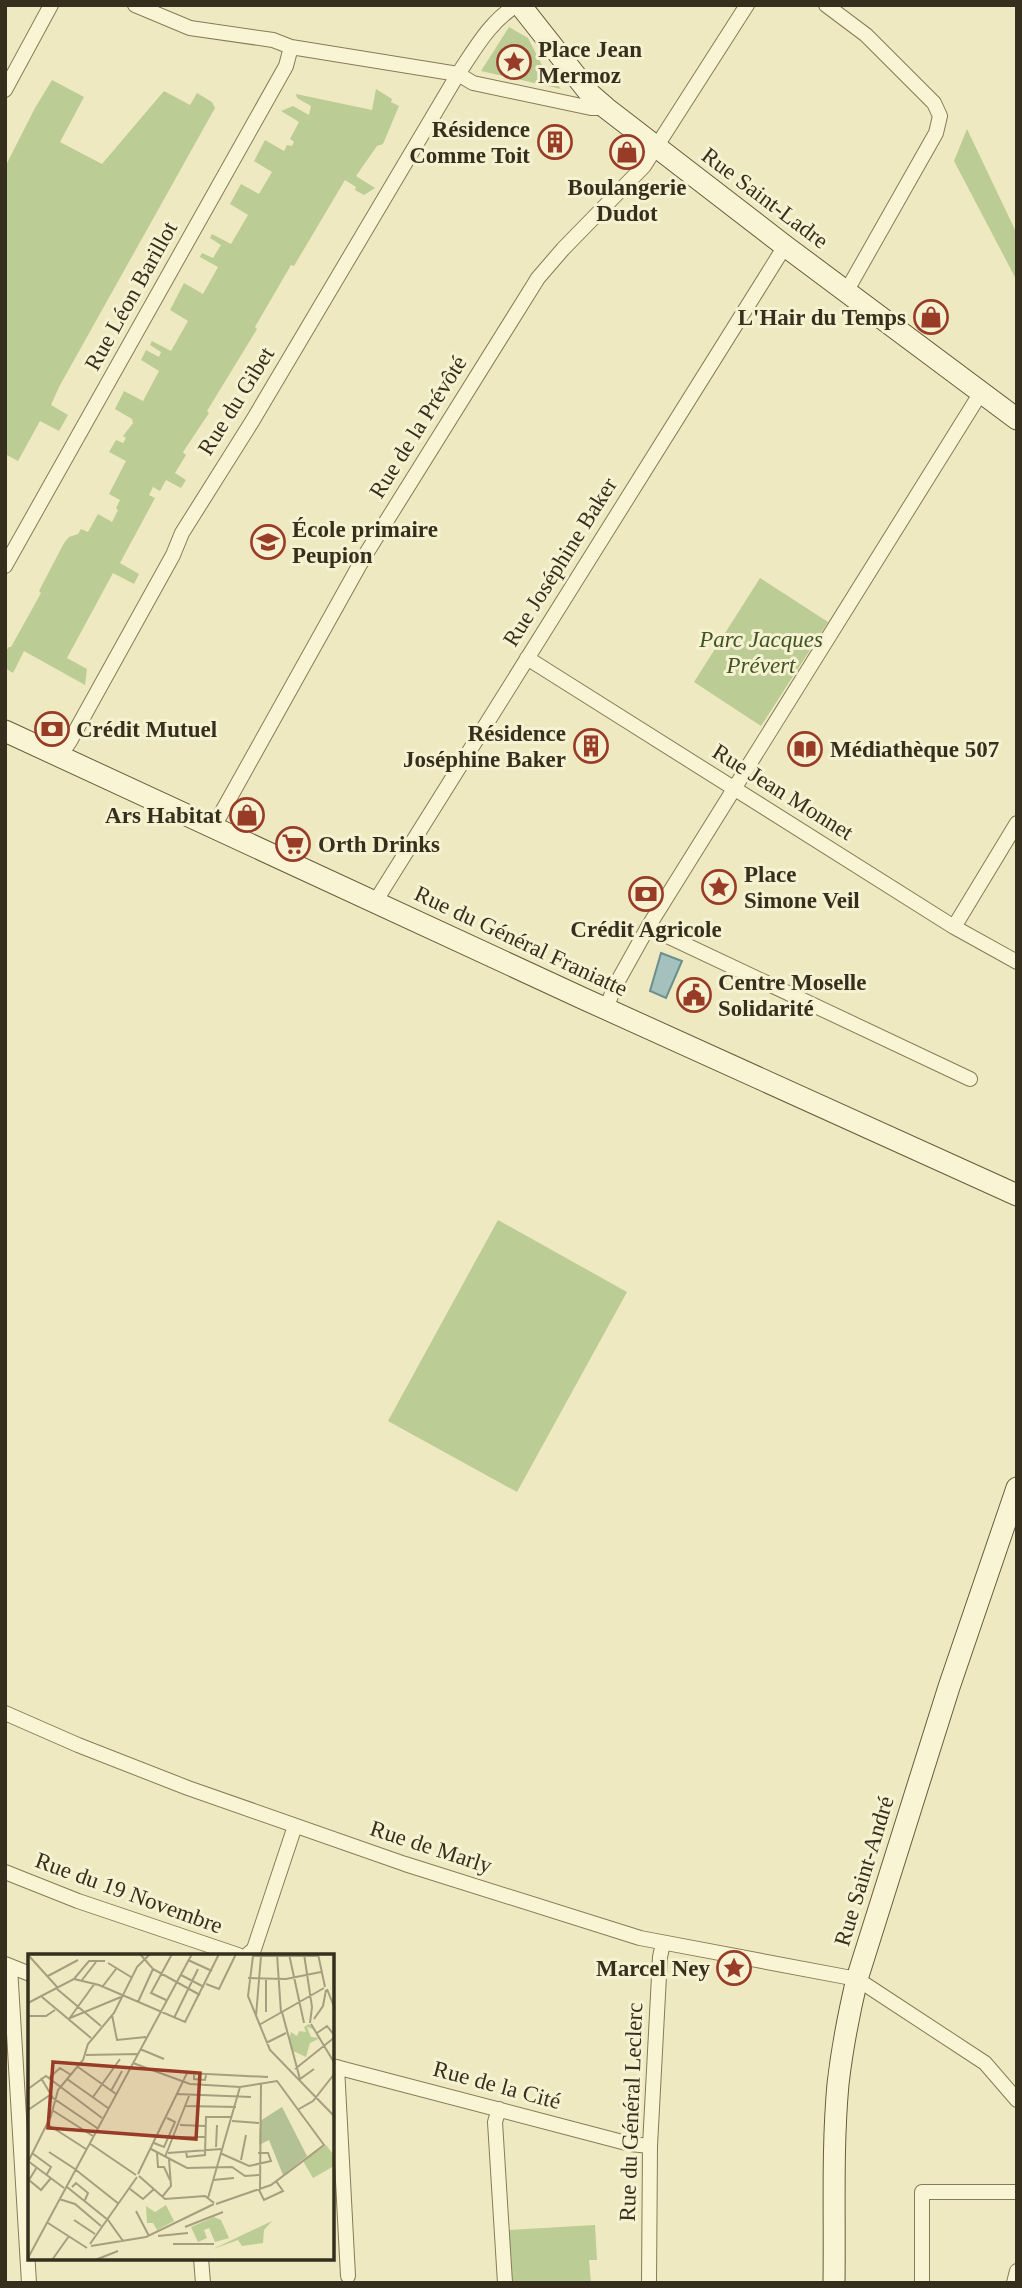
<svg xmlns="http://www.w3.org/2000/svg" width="1022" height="2288" viewBox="0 0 1022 2288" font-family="Georgia,serif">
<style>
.green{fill:#bccc95}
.water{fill:#a4c1bd;stroke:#6b8f8c;stroke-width:2}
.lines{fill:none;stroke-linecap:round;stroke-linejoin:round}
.street-casing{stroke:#887a58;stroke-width:16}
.secondary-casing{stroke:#6a5b3c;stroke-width:23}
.street{stroke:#f9f5d4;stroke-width:14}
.secondary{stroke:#f9f5d4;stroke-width:21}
.labels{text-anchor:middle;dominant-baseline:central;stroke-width:6;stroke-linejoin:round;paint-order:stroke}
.poi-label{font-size:23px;font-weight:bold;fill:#372f1d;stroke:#f6f2d1;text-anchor:start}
.street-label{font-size:23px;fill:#372f1d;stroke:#f6f2d1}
.park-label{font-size:23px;font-style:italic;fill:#3f5423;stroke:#f6f2d1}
.inset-road{fill:none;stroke:#a59f7f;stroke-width:2}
.view{fill:#983c28;fill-opacity:0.15;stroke:#983c28;stroke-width:3.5}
.inset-edge{fill:none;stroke:#372f1d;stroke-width:3.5}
</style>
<rect width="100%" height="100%" fill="#eee9c1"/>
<path class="green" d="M509,27L528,38L543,67L561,89L481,71Z
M52,80L84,97L60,142L102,164L164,91L190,105L197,93L212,102L215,108L59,387L51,405L68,415L59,431L40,421L18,461L5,454V167L35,108Z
M376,89L392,99L391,102L399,106L383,144L377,146L356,176L375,188L364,195L355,190L356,187L345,180L294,266L291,265L255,327L257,329L207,411L209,413L183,452L186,455L175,473L186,480L181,488L166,480L160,491L153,487L149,495L155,498L120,563L139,574L134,584L113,573L67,658L87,669L85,685L24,651L13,673L5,668V652L9,647H11L41,593L39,591L64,543L69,537L78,534L81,529L88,532L98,514L112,522L118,510L116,508L120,500L109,494L126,461L109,452L116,440L123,443L126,438L123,436L133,423L132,419L115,409L124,391L143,401L159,371L141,360L146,350L159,357L161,352L150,345L152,341L171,351L188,321L170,310L184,283L203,294L218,267L200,257L202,253L213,258L221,245L210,238L212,234L231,244L248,215L230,204L241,184L259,194L272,172L254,161L265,140L284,151L287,145L292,146L294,142L290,139L299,122L281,111L293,106L309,115L311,106L297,98L296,94L372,110Z
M967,129L1017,234V281L954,161Z
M760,578L828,622L761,726L694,682Z
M498,1220L627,1292L517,1492L388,1421Z
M595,2225L597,2260H589L591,2283H512L509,2230Z"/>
<path class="water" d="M661,953L682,961L666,998L650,991Z"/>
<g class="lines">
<g class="street-casing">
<path id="street" d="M135,5L190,28L273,40L291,47L458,74L473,83L591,108H606
M826,5L866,35L934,103L940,116L936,133L846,292
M5,90L51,5
M5,566L286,66L291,47
M527,658L954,927L1017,962
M60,756L70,741L173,555L182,533L253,420L458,74C475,49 490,21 517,5
M213,828L364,557L538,278L563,249L644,166L747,5
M375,902L785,246
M648,927L970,1079
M954,927L1017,823
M606,1009L614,988L648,927L980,394
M5,1713L78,1745L188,1788L405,1864L640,1938L857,1979L985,2063L1017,2100
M5,1872L78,1901L238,1955
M247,1955L254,1949L295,1826
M5,1964L30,1974
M10,1967L29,2283
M332,2066L630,2144L650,2146
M337,2067L348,2276
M499,2109L495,2122L505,2283
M201,2258L203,2283
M649,2283L650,2146L660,1957L663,1943
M922,2283V2192H1017
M1014,2283L1017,2271"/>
</g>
<g class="secondary-casing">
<path id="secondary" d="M520,5L591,95L606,108L785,246L1017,419
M5,731L582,998L1017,1195
M834,2283C835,2217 832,2150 838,2084C842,2049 849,2013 857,1979L949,1687L1017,1488"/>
</g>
<use href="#street" class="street"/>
<use href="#secondary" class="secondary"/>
</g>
<defs>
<g id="sight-ring" transform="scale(1.75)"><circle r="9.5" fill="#f6f2d1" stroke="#983c28" stroke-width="1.5"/><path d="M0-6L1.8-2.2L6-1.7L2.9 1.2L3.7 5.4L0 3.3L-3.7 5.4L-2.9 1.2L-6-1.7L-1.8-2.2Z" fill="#983c28"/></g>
<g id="building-ring" transform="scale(1.75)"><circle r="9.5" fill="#f6f2d1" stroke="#983c28" stroke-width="1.5"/><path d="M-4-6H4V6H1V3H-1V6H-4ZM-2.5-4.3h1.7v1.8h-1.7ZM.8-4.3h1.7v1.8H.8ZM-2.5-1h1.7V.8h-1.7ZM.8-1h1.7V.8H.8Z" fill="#983c28"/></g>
<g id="shop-ring" transform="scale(1.75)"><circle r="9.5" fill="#f6f2d1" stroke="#983c28" stroke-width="1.5"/><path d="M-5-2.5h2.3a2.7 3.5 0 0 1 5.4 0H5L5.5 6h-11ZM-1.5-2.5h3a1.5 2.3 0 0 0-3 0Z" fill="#983c28"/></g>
<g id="school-ring" transform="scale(1.75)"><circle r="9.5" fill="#f6f2d1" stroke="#983c28" stroke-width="1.5"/><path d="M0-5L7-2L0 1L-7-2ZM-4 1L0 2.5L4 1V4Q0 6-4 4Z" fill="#983c28"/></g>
<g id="bank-ring" transform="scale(1.75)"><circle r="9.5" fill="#f6f2d1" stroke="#983c28" stroke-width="1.5"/><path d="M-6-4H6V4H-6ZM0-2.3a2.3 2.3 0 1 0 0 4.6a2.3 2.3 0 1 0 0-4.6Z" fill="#983c28"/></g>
<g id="library-ring" transform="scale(1.75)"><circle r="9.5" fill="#f6f2d1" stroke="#983c28" stroke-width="1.5"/><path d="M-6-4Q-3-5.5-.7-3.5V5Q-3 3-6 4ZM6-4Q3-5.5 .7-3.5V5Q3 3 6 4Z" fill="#983c28"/></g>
<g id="supermarket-ring" transform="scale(1.75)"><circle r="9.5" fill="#f6f2d1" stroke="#983c28" stroke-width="1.5"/><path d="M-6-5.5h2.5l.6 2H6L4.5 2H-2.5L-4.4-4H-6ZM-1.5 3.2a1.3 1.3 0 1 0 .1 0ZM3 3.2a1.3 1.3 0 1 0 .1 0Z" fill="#983c28"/></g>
<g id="civic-ring" transform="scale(1.75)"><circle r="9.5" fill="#f6f2d1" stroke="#983c28" stroke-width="1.5"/><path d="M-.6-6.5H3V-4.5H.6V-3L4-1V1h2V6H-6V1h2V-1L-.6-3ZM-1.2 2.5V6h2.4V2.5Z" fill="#983c28"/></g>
</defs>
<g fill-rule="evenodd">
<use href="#sight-ring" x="514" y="62"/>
<use href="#building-ring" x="555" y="142"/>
<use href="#shop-ring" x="627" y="152"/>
<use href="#shop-ring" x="931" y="317"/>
<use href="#school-ring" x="268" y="542"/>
<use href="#bank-ring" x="52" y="729"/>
<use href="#building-ring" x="591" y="746"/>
<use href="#library-ring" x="805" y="749"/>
<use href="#shop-ring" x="247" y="815"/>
<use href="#supermarket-ring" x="293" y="844"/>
<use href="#sight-ring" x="719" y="887"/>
<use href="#bank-ring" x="646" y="894"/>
<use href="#civic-ring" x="694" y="995"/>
<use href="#sight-ring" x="734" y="1968"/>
</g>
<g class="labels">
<g class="poi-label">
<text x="538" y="49">Place Jean<tspan x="538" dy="26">Mermoz</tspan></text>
<text x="530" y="129" text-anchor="end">Résidence<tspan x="530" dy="26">Comme Toit</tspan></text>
<text x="627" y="187" text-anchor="middle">Boulangerie<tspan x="627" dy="26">Dudot</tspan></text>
<text x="906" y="317" text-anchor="end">L'Hair du Temps</text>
<text x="292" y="529">École primaire<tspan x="292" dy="26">Peupion</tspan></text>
<text x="76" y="729">Crédit Mutuel</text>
<text x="566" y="733" text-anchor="end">Résidence<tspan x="566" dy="26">Joséphine Baker</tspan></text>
<text x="830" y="749">Médiathèque 507</text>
<text x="222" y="815" text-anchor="end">Ars Habitat</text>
<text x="318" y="844">Orth Drinks</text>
<text x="744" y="874">Place<tspan x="744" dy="26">Simone Veil</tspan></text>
<text x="646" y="929" text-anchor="middle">Crédit Agricole</text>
<text x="718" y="982">Centre Moselle<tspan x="718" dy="26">Solidarité</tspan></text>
<text x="710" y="1968" text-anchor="end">Marcel Ney</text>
</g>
<g class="street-label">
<text transform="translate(765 198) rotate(37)">Rue Saint-Ladre</text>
<text transform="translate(131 296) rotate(-61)">Rue Léon Barillot</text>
<text transform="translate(236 401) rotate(-58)">Rue du Gibet</text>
<text transform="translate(418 427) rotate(-58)">Rue de la Prévôté</text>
<text transform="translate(560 562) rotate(-58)">Rue Joséphine Baker</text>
<text transform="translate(783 792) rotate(32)">Rue Jean Monnet</text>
<text transform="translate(521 941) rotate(25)">Rue du Général Franiatte</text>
<text transform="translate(431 1847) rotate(18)">Rue de Marly</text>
<text transform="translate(864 1871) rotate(-73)">Rue Saint-André</text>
<text transform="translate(129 1893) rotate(20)">Rue du 19 Novembre</text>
<text transform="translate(497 2085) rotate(15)">Rue de la Cité</text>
<text transform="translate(631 2112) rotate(-88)">Rue du Général Leclerc</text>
</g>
<g class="park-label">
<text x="761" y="639">Parc Jacques<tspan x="761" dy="26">Prévert</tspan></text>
</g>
</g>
<g transform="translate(28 1954)">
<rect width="306" height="306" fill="#eee9c1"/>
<path d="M281,70L286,75L279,73L283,83L292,84L282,89L278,103L263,96L261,85L263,78L269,82L271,77L278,78L276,73ZM298,191L306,201V212L285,224L275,207ZM138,251L146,267L129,276L125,269H119L118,252L127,258ZM186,263L193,266L201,284L187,288L181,274L176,276L179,284L170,288L163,273ZM244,267L236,276L235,289L214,292L210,286L185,295Z" fill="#bccc95"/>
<path d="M254,153L279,202L255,221L241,186L231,191L232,167Z" fill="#b3c194"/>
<path class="inset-road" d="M112,0L125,15L172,41M249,0L253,59M261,0L276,69M276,0L284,53L282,69M290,0L297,33M1,2L30,34M290,2H225L220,42L242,96L307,163M160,6L184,17M80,9L103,23M153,21L176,33M20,22L50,6M220,24L258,25L293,18M46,25L71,31L157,68L191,0M54,26L68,8M178,30L191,35L208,0M75,32L88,15M29,35L73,72M299,35L307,55M14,43L63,84M138,46L123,39L144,0M110,48L125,15M0,49L46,25L61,7H77M238,58V25M254,58L272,125L286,115M84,61L89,86L118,83M0,62H18L27,56M228,62L233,2M42,64L93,43M146,64L170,15M41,65L67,29M286,65L295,52L298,36M283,70L307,110M231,71L296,34M289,79L299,72L307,82M238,89L258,79M112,95L136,105M58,101L109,100M105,109L162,130L212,133L249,127L296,191L243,231L188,250M50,113L88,140M267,115L307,83M166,118V125L177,126L178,121M13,124L25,144L69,174M21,124L32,114L43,121M39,125L80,154M0,135L18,122L74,164M83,137L94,117M148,140L223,143M65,143L92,105M158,152L208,153M271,155L285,147L307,119M0,156L22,141M24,156L65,182M204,167L231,169M19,170L58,195M152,171L177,172M148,183H177M61,189L108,221M126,189L136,193L147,168L139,164M188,193L189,171M123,195L159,214L204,213L217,222L231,221M158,197L159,203L177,201L178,163H204M21,198L47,215M4,199L23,213L19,220M129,199L130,213H136L142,226M140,199L193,195M192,199L221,212L243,207L240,199H230M137,203L161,142M213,206L218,181M0,207L36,234M0,208L23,162L30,136L55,106L60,90L86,59L109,13L122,0M9,213L1,226L13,236L23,224M48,216L91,250M110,220L159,119L240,123M111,222L137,245L177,242L186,249M185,226L206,224M39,233L80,266L95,287M44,233L48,229L60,239L57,246M102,235L115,245L126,235M231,236L236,246L255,237L248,227M232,236L233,130M134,243L143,232L141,205M180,244L212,133M31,245L47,250L73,272M108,257L121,282M46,266L67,280M20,269L59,294M157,273L195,258M130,282L160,279M62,290L109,223M145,290H186M63,292L118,283L186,250M0,304L164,0M24,306L41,282M67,306L90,297"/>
<path class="view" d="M25,108L172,119L168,185L20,174Z"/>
<rect width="306" height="306" class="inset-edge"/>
</g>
<rect width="1022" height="2288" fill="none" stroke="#372f1d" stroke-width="14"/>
</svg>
